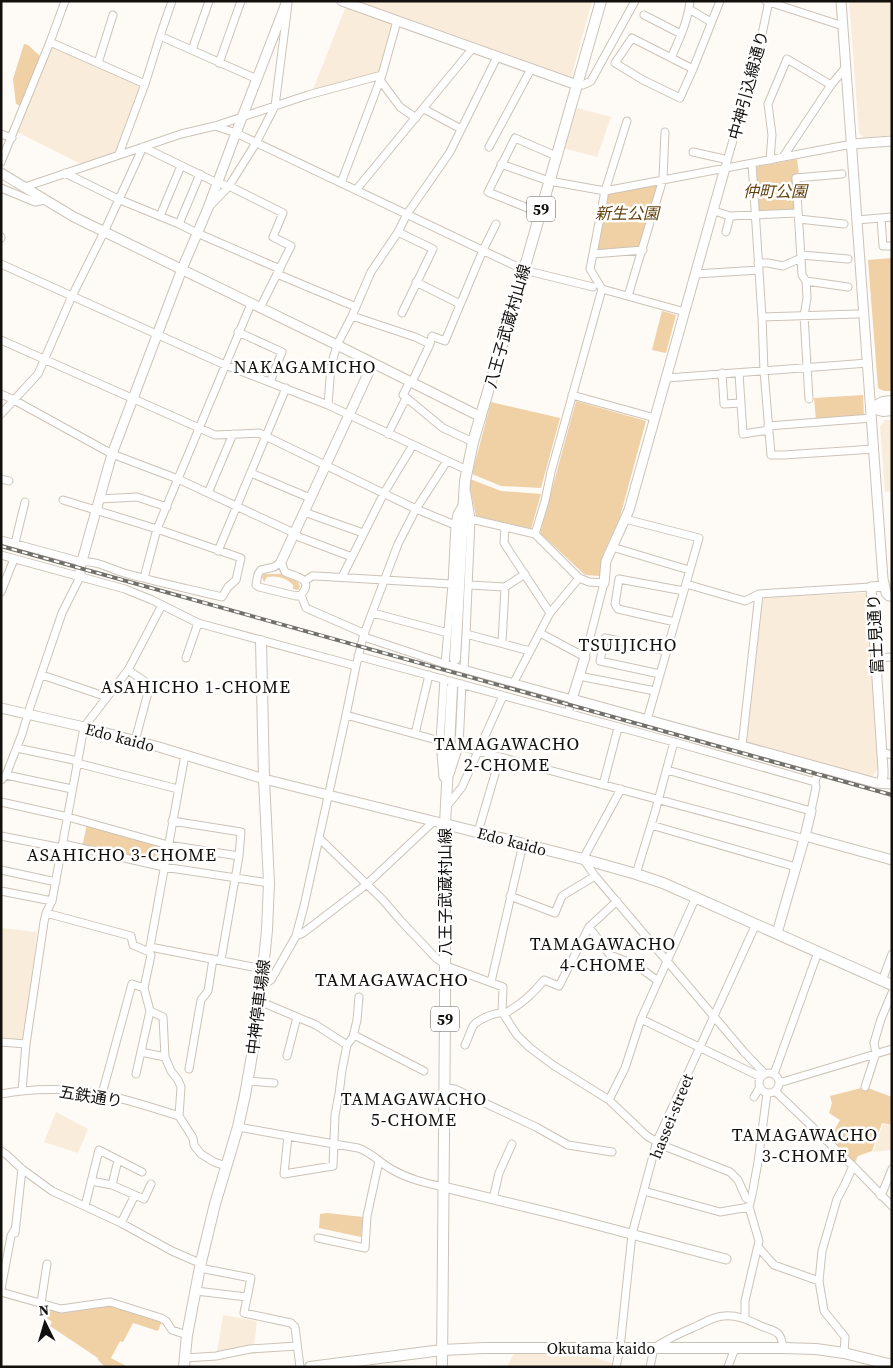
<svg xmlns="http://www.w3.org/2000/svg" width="893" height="1368" viewBox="0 0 893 1368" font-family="'Source Serif 4','Noto Sans JP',serif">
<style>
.built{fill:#faecda}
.green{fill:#f0d0a5}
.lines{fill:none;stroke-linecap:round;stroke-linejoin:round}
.primary-tunnel{stroke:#dbd7d2;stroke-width:10;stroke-dasharray:10 5;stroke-linecap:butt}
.minor-casing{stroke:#ccc3b8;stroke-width:9}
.tertiary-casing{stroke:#ccc3b8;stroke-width:11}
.secondary-casing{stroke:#ccc3b8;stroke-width:12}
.primary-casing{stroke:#ccc3b8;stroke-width:12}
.minor{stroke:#fff;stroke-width:7}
.tertiary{stroke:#fff;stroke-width:9}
.secondary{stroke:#fff;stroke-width:10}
.primary{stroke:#fff;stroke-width:10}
.rail-casing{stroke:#72706b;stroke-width:4}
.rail{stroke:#fff;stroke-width:2;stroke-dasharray:5.5;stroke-linecap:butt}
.labels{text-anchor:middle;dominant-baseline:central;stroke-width:5;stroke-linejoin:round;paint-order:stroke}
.shield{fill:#fff;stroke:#595855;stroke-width:1}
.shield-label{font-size:15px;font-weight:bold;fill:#12100c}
.street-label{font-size:16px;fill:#12100c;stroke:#fff}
.park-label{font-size:16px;font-style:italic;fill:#62420c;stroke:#fff}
.neighbourhood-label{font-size:18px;letter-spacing:1px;fill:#12100c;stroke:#fff}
.quarter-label{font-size:19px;letter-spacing:1px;fill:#12100c;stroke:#fff}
</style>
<rect width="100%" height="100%" fill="#fefaf5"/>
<path class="built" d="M348,1H592L571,78L400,16L382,71L312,92Z
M849,1H892V135L864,138L859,133Z
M52,47L144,86L116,157L87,167L17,132Z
M574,107L611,117L597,157L563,148Z
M885,420H892V491L885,492L880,426Z
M867,593L881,765L871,778L746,744L763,597Z
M1,928L37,932L24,1042L1,1039Z
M56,1112L88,1129L78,1153L44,1142Z
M883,1124L892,1126V1150L873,1152Z
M223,1315L257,1321L254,1346L217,1352Z
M514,1353L584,1355L612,1363L611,1367H507Z"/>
<path class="green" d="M24,44L28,45L40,56L21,106L16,104L13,79Z
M797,159L799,175L795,211L758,214L755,167Z
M658,183L641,248L597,250L607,193Z
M892,258V391H884L878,388L868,260Z
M662,311L676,315L666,353L652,350Z
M863,395L864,416L816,420L814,398Z
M576,401L646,421L620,517L603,554L600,576L585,575L540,533Z
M491,402L560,418L541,488L501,486L472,474Z
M470,479L501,491L541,494L531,529L476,516L469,483Z
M264,574H283C288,581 299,578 300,587L298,590L293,589V585C288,578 275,575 267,577L264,582L262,577Z
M87,824L165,846L162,866L82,847Z
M865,1087L892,1097V1125L882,1123L872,1151L858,1156L854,1164L829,1140L840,1120L829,1113L832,1103L830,1096Z
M327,1213L363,1217L361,1237L319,1228L320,1214Z
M111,1304L162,1321L158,1331L133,1323L123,1342L120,1341L111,1358L128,1367H105L98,1360V1358L50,1326L52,1322L47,1318L51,1308Z"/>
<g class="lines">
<path class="primary-tunnel" d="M452,688L455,659"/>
<g class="minor-casing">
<path id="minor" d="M766,1L843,26
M689,9L711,22
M644,15L681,34
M160,36L257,79
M50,42L145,84
M192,50L209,1
M671,58C679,40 688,21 690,1
M98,63L113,15
M219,63L241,1
M693,69L632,38L615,63L643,80L680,98L693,69L720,1
M380,80L400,107L416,118
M577,85H583L591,81L635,1
M424,109L461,129
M215,126L236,133L524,270L593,287
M1,134L12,138
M489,147L531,69
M693,152L724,159
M119,154L145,84L160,36L172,1
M783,157L831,85L846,67
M770,160L772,135L768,104L787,59L831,85
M1,162L50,42L65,1
M752,163L762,317L764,371L771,455H784L874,449
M501,164L549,181L605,191L852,144
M725,168L758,53L769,1
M65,173L118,199L179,224L197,233L280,269
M341,183L382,75L397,21
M25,187L143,147L181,134L215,126L308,95L382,75
M1,188L35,202L45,200
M356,190L472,49
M209,207L229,186L256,143L275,106L288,4
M714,211L730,216L798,213
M540,213L488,192L515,138L556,156
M160,216L181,166
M881,218L883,246H892
M799,219L844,224
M857,220L892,217
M179,224L200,174
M398,232L433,249L402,313
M726,232L730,216
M1,237V238
M593,254L643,250
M801,255L848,259
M758,263H768L783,266L801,258
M1,264L225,365L328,405L467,470
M277,274L356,307
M696,274L759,270
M806,281L848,287
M416,282L460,304
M602,289L590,269L593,254L605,191L627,121
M628,296L663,179L665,132
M352,316L415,337L430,344
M762,317L857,314
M238,332L282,352L270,382
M1,340L215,435L259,433L416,509L455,525
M722,373L724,404L740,403
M739,373L743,434L769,430
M667,378L868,363
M410,381L403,395L443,428L473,442
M412,382L430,344L432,336L445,341L483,250L496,224
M1,394L14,400L112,454L178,479L294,533L299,537L352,557
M572,395L655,418
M809,399L804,316L807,298L806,281L802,275L796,178L842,174
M328,405L331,366L337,345L352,316L371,272L398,232L407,214L450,152L497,57
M1,414L38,374L72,296L104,232L143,147L217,183L229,186L283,213L273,237L291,246L260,308
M768,426L872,418
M388,434L406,398
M251,473L310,498
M1,479L9,481
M208,493L233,434
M99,499L137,497L167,507
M304,512L363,533
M471,519L535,534L579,578L589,582L604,583L585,657L540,633
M625,519L699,538L647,720
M505,527L504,543L550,613
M535,534L545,501L551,472L602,289L685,312
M1,540L82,562C95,560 111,569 124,573C156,582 189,589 222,597L228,587L236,580L241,558L157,529L63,500
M15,543L25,502
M612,547L689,570
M218,551L286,388
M1,555L125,589L152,600L198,623L356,666
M281,562L285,572C295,577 315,578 301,595L296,596L259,587L256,585L258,574L261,570L274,567Z
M342,577L384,493L413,445
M144,578L157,529L251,304
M305,581L312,576H316L452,584
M686,584L745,601L759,594L871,587
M469,585L505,587L502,643
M505,587L525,574
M1,592L14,559
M301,595L306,608L361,632L367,638L445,664L572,699L568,713
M373,613L448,633
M675,622L618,609L615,604L619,579L684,591
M466,634L530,651
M358,656L674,742L815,782
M186,658L198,623
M876,658L892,657
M445,664L452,584L455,525L457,514L463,504
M464,669L466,634L471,519L467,494
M128,670L150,685L135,741
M660,674L600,661L605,638L667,651
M42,675L107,697
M579,676L655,691
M444,679L440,741L443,777L446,781
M514,682L550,613L579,578
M346,715L440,741
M415,734L429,675
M459,746L805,839
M742,746L759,594
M17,748L78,761
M882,752L892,755
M185,755L149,952L151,955L144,988L150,1011L163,1017L165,1057L171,1071L178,1080L181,1087L179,1116L193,1138L194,1145L201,1154L214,1162L226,1166
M77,763L178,789
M667,770L811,811L816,787L815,782L819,768
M450,774L459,746L462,684
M6,775L72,789
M1,780L6,775L22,734L30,707L62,613L80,577
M603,785L618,728
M621,789L583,859L595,876L744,1052L765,1074
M1,802L68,817L168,845L239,856
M447,806L462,787L503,696
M172,821L241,832L239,856L221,960
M651,825L796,867
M478,832L500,757
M1,836L62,848
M319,838L383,900L400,920L436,958L449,967L503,987L502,1012L517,1035L529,1047L553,1065L609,1100L647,1136L664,1146L730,1172L738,1180L746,1198L750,1200
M63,844L164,867L269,883
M1,870L56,882
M636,874L655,812L674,742
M1,891L52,901
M510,896L555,913L562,896L595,876
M46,913L131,936L133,945L149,952
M589,927L610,955L636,965L658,981
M296,936L303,933L367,884L434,821
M150,947L263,969
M882,981L892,954
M491,982L523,844
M261,984L266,983L271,980L296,936L304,906L346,715L356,666L364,634L398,544L416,509L447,461
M259,1001L316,1025L347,1045
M641,1019L761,1077
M354,1035L424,1071
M1,1042L26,1044
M465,1045C468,1039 470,1032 473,1026C478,1019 498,1011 506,1013C522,1003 532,995 544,980L559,986L589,927L617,901
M141,1052L165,1057
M287,1056L297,1017
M189,1069L201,1000L208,991L213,959
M759 1083a10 10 0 1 1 20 0a10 10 0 1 1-20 0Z
M136,1074L150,1011
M774,1074L818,952
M247,1081L274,1083
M779,1083L892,1049
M865,1087L876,1053L874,1043L881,1019L892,993
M444,1088L455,1089L536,1127L568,1145L612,1152
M22,1091L26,1044L44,922L46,913L52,901L84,727L128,670L162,605
M775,1091L853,1166L892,1206
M1,1094C34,1088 68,1088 101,1094C127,1099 153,1108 179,1116
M102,1094L132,984L144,988
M754,1097L760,1087
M609,1100L625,1068L641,1019L696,897
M238,1127L288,1136L358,1148C371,1152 379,1162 391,1169C408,1179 425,1183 444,1187
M288,1136L284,1174L333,1166L335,1115L339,1094L342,1070L347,1045L353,1037L357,1020L359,997
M1,1151L7,1155L22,1169L52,1191L121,1223L172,1251L195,1261L201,1262
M91,1181L112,1185L144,1199L151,1184
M112,1185L118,1160
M644,1191L720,1212L749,1207
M881,1196L892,1169
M493,1199L499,1173L512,1144
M85,1206L99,1150L142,1172
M121,1223L135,1195
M15,1233L22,1169
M318,1238L365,1248L367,1216L379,1161
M759,1248L774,1265L819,1281
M200,1268L251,1278L244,1313L291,1323L295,1327L300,1367
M1,1289L11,1236L15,1229
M196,1291L247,1297
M1,1292L61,1309L110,1302L161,1318L166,1321L172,1330L187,1335
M41,1303L47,1264
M745,1319V1301L759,1241L749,1207L752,1195L758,1162L767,1093
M844,1353L845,1337L824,1311L819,1281L822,1251L837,1199L845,1184L853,1166
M185,1358L216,1356L250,1349L297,1346
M616,1367L620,1348L632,1234L657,1141L756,924
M650,1367L654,1348C668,1338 683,1332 699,1325C707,1321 715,1316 724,1316C736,1314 750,1321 761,1326C776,1332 781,1330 783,1348
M728,1367L735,1348"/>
</g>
<g class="tertiary-casing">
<path id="tertiary" d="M342,1L577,85
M841,1L883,579L886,593L889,596H892
M852,144L892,141
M1,173L74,217L337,345L481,417
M281,562L373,363
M80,577V568L112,454L182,269L208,208L236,133L287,1
M604,583L606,561L629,510L725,168
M585,657L572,699L876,783L892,784
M1,708L84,727L159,747L264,779L445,824
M881,783L883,776V770L871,587L884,586
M805,836L892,860
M777,933L805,836L811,811
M444,1187L555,1214L726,1259"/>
</g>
<g class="secondary-casing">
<path id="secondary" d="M871,408L883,402L892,401
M871,408L883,411L892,410
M445,824L583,859L636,874L663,883L892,985
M184,1367L187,1335L201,1262L215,1204L238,1127L245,1095L252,1055L263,969L267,930L269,883L264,779L261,641"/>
</g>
<g class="primary-casing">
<path id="primary" d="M455,659L465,481L473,442L524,270L601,1
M310,1367L442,1350L484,1348H783L816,1349L844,1353L892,1365
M442,1367L445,1016V824L452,688"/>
</g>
<use href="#minor" class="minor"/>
<use href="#tertiary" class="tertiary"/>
<use href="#secondary" class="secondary"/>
<use href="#primary" class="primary"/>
<g class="rail-casing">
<path id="rail" d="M1,546L892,795"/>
</g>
<use href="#rail" class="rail"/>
</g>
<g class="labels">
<g class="shield">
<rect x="527" y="196.5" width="28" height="25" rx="4"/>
<rect x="431" y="1006.5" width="28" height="25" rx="4"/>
</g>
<g class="shield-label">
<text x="541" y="209">59</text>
<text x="445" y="1019">59</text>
</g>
<g class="street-label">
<text transform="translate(748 85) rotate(-75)">中神引込線通り</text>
<text transform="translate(507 326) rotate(-74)">八王子武蔵村山線</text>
<text transform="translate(875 634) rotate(-93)">富士見通り</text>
<text transform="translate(120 737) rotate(15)">Edo kaido</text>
<text transform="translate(512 841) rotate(15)">Edo kaido</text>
<text transform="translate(445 892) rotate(-90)">八王子武蔵村山線</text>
<text transform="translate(258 1007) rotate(-83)">中神停車場線</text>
<text transform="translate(91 1096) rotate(9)">五鉄通り</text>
<text transform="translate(671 1116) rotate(-68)">hassei-street</text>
<text x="601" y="1348">Okutama kaido</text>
</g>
<g class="park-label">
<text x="775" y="191">仲町公園</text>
<text x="627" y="213">新生公園</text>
</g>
<g class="neighbourhood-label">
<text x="305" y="366">NAKAGAMICHO</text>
<text x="628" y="644">TSUIJICHO</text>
<text x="196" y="686">ASAHICHO 1-CHOME</text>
<text x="507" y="743">TAMAGAWACHO<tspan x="507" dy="21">2-CHOME</tspan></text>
<text x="122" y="854">ASAHICHO 3-CHOME</text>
<text x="603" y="943">TAMAGAWACHO<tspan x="603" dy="21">4-CHOME</tspan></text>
<text x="414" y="1098">TAMAGAWACHO<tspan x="414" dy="21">5-CHOME</tspan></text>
<text x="805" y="1134">TAMAGAWACHO<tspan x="805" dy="21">3-CHOME</tspan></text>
</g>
<g class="quarter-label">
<text x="392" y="979">TAMAGAWACHO</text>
</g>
</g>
<rect width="893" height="1368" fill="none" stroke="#12100c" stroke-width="5"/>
<g transform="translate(45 1323) rotate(355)" stroke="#ffffff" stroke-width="4" paint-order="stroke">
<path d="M0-4L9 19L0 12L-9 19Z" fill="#12100c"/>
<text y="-8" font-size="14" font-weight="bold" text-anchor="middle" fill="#12100c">N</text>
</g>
</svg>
